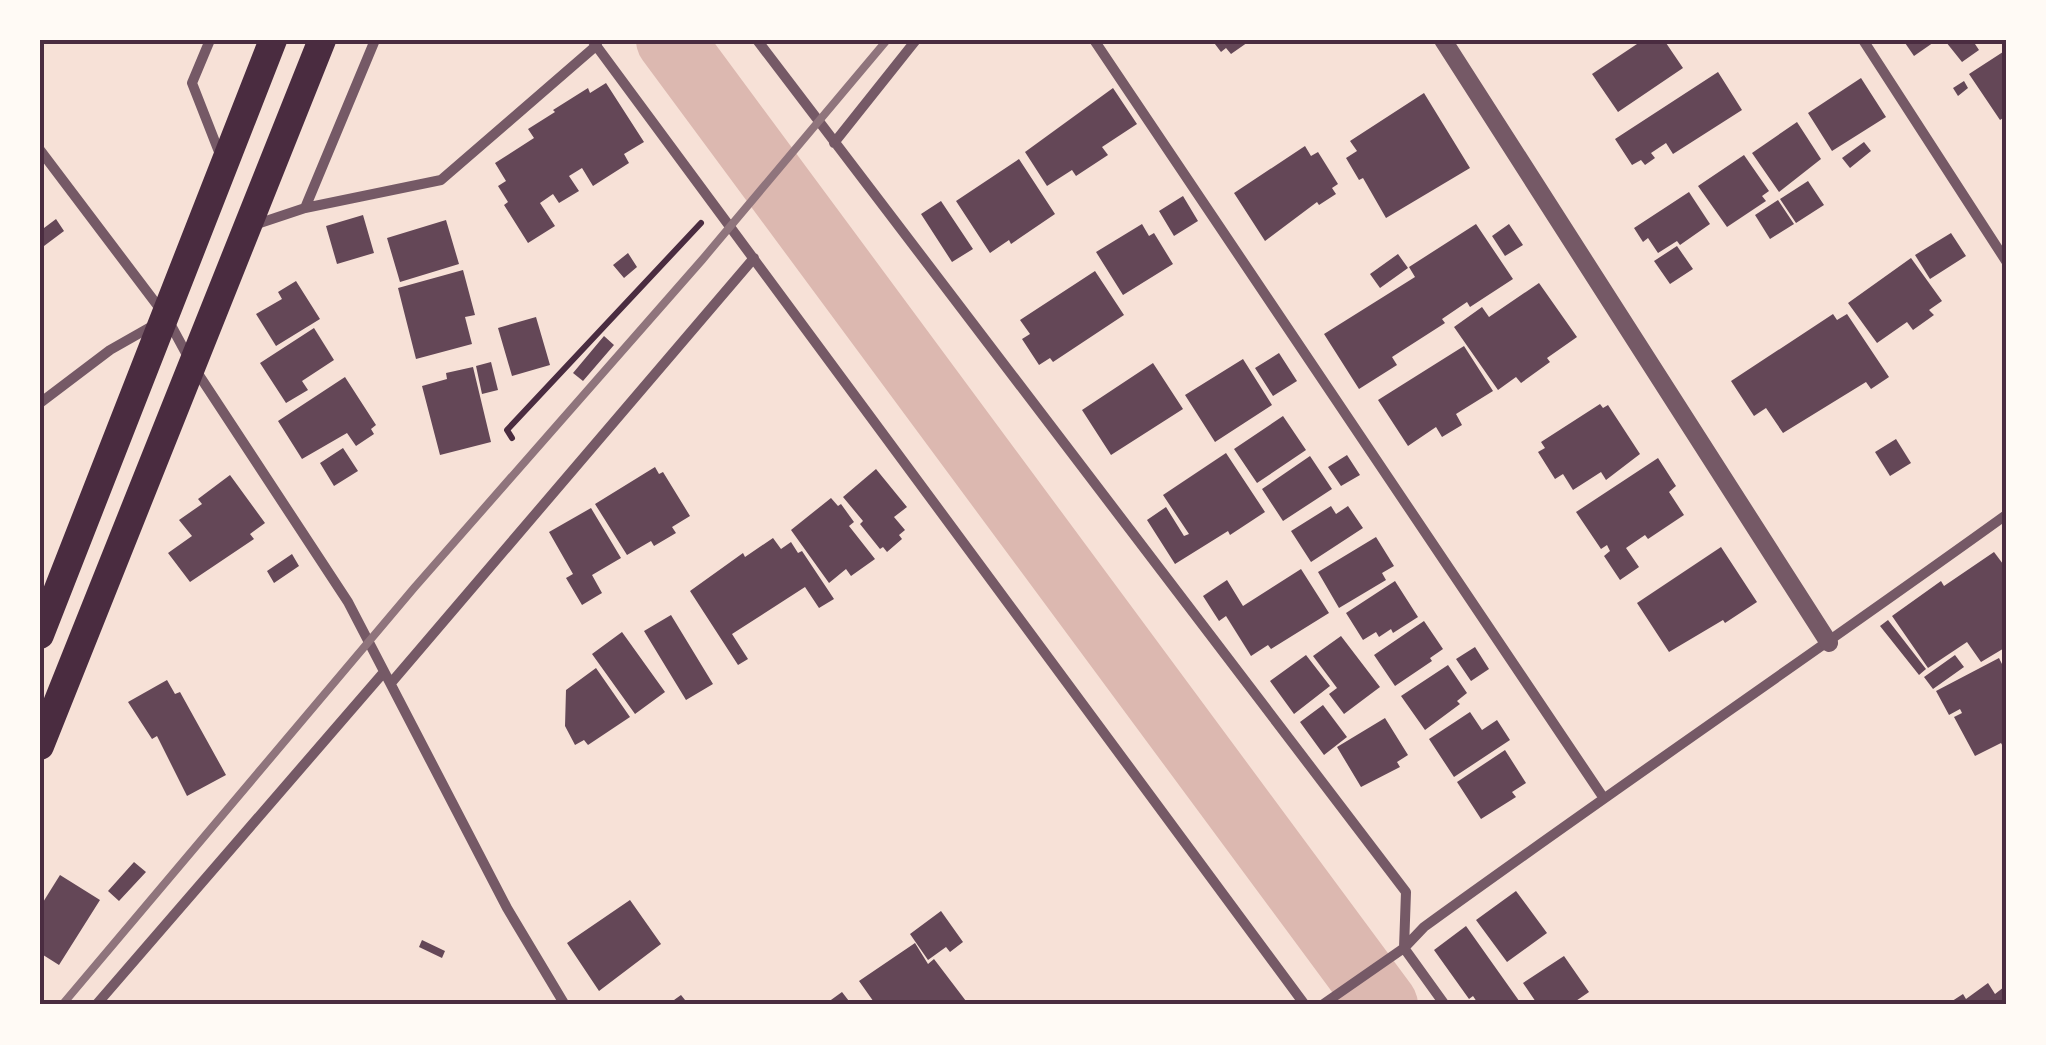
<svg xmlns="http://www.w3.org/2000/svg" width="2046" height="1045" viewBox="0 0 2046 1045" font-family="'DM Sans',sans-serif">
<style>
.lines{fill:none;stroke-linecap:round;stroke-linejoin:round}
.river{stroke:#dcb8b0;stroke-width:68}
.building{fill:#644757}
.path{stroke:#4a2c40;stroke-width:6}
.minor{stroke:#755966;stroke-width:10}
.tertiary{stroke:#755966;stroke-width:18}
.trunk{stroke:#4a2c40;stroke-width:28}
.rail{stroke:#8f747c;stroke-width:8}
.neatline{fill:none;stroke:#4a2c40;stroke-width:4}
</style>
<rect width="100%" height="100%" fill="#f7e1d7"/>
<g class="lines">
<path class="river" d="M670,40L1384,1005"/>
</g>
<path class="building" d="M1212,40H1251L1231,54L1226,48L1221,52Z
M1643,40H1664L1683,68L1618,112L1592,74Z
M1903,40H1937L1914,56Z
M1950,40L1959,43L1981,40L1975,44L1979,50L1962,62L1946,42Z
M2006,50V116L2000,120L1969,74Z
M1718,72L1742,110L1673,154L1666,143L1651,153L1655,158L1645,165L1641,160L1632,165L1615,139Z
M1861,78L1886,117L1832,151L1808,113Z
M1964,81L1968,88L1958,96L1953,88Z
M606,83L644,142L624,154L629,163L593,186L582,168L569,176L579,191L559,203L553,194L540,203L555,226L528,243L504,205L508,202L498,186L506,181L495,163L534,138L528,129L555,112L553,110L588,88L590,93Z
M1113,88L1137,124L1102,147L1108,155L1076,176L1072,170L1047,186L1025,152Z
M1424,93L1470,168L1386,218L1363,178L1359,180L1346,158L1357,151L1350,141Z
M1797,122L1821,159L1779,192L1752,153Z
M1864,142L1871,151L1850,168L1842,158Z
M1305,146L1311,156L1318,152L1338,184L1332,188L1336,194L1319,205L1317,202L1265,241L1234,193Z
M1744,155L1769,191L1762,196L1766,201L1727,227L1698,186Z
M1019,159L1055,214L1011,244L1009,240L990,253L956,201Z
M1808,181L1824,205L1796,223L1780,199Z
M1689,192L1710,224L1680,245L1677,241L1658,253L1648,238L1643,242L1634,228Z
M1183,196L1198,221L1174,236L1159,211Z
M1778,200L1794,224L1770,239L1755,215Z
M941,201L973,249L952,262L921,214Z
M363,215L374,253L337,264L326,226Z
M56,219L64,231L40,249V231Z
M446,220L459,264L400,282L387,238Z
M1142,224L1149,236L1154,233L1173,264L1123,295L1096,252Z
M1476,224L1513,279L1470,307L1467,302L1442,319L1445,323L1392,357L1397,365L1359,389L1324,334L1415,277L1409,267Z
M1509,224L1523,245L1505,256L1492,236Z
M1951,233L1966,256L1930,279L1915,255Z
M1677,246L1693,269L1670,284L1654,261Z
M628,253L637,267L624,278L613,265Z
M1398,254L1408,268L1380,288L1370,274Z
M1911,258L1942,301L1929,310L1934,315L1913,330L1907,322L1877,343L1848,303Z
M463,270L475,315L465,317L472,344L416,359L398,288Z
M1095,271L1124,315L1053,362L1050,358L1039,365L1022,339L1030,334L1020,320Z
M296,281L320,319L276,346L256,314L282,299L278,292Z
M1539,283L1577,337L1547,358L1550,362L1521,383L1516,377L1498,390L1454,327L1482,307L1489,317Z
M1833,314L1837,320L1847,314L1889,377L1871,389L1866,382L1783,433L1766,408L1754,416L1731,381Z
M536,317L550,365L512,376L498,328Z
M314,328L334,360L302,381L308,390L286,403L260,363Z
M604,336L614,345L583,381L573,373Z
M1464,346L1493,391L1456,414L1462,425L1442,437L1436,427L1408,446L1378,400Z
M1279,353L1297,381L1273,396L1255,368Z
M1243,359L1272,405L1215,442L1185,395Z
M491,362L498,390L482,394L476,366Z
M1153,363L1183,409L1111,455L1082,410Z
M473,367L491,442L440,455L422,386L447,379L446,373Z
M345,377L376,425L371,429L374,434L356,446L347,433L302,459L278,421Z
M1600,404L1603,408L1608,405L1640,454L1606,480L1601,472L1573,490L1563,474L1555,479L1538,452L1545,448L1541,442Z
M1283,416L1306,450L1257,483L1234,449Z
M1896,439L1911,463L1890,476L1875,452Z
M343,448L358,471L334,486L320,463Z
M1226,453L1265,512L1230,535L1228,531L1175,564L1147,520L1166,507L1184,536L1189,534L1163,495Z
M1347,455L1360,475L1341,486L1328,467Z
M1310,456L1332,489L1283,521L1262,489Z
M1658,458L1676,486L1669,492L1684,515L1648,539L1645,535L1626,548L1639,567L1620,580L1604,556L1610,551L1607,545L1601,549L1576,512Z
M655,467L659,474L663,472L690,516L672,527L676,533L654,546L651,541L627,555L595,504Z
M876,469L907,507L894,517L905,530L899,535L902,539L887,552L883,547L880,549L860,524L863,521L843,497Z
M230,475L265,523L250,534L254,539L190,582L168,553L192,536L179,520L202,504L198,499Z
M831,498L838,506L841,504L854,522L849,526L875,559L851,576L846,569L829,583L791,530Z
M1331,506L1336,514L1348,506L1363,528L1311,562L1291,531Z
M591,508L621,558L592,575L602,593L582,605L566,578L573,574L549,532Z
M1376,537L1394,566L1382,573L1386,580L1339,608L1318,572Z
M773,538L781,549L791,542L798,553L802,551L834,599L819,608L805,587L732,634L748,659L738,665L690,591L743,553L745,557Z
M1721,547L1757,602L1725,623L1723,620L1669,652L1637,603Z
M1994,552L2006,568V647L1981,662L1967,642L1928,668L1892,616L1941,581L1944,586Z
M292,554L299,566L274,583L267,571Z
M1301,569L1329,613L1271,649L1268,645L1251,656L1226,616L1219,621L1203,596L1227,580L1243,606Z
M1395,581L1418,617L1393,633L1391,629L1379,637L1376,632L1363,640L1346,613Z
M671,615L713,684L686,700L644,631Z
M1888,620L1926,669L1919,675L1880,626Z
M1424,621L1443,649L1430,658L1432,661L1395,686L1374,655Z
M622,632L665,692L635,714L592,654Z
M1341,636L1380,687L1344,714L1329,694L1337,688L1313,656Z
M1475,647L1489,669L1471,681L1456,659Z
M1306,655L1330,686L1294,714L1270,681Z
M1955,655L1964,667L1933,689L1924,677Z
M1999,658L2006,672V752L2001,743L1975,756L1954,717L1962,713L1960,709L1949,715L1936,691Z
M1448,665L1467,693L1457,701L1460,704L1425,730L1401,696Z
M596,668L630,717L588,745L584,740L575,745L565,726L566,690Z
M167,680L175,694L180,692L226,775L187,796L157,736L152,739L128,702Z
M1323,705L1347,737L1324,755L1300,722Z
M1470,712L1482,730L1497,720L1510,740L1454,777L1429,739Z
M1385,718L1408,755L1397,762L1400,767L1361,787L1337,747Z
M1505,750L1526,783L1512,792L1516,797L1481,819L1457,782Z
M134,862L146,872L119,901L108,891Z
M60,875L100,900L59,965L40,953V907Z
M1516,891L1547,933L1507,962L1476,920Z
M630,900L661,944L599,991L567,943Z
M941,911L963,942L950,952L946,947L928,960L910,934Z
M1466,926L1522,1005H1479L1473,996L1469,999L1434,950Z
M422,940L445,951L442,958L419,947Z
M915,943L928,964L934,959L969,1005H876L859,981Z
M1564,956L1589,992L1570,1005H1538L1523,983Z
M1988,983L1995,994L2004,987L2006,1005H1946L1963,994L1966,999Z
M842,992L852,1005H824Z
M681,995L689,1005H667Z"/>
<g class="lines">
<path class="path" d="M512,438L507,430L701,223"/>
<path class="minor" d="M210,40L192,83L221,157
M592,40L1305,1005
M757,40L1406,892L1404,948L1445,1005
M1094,40L1603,797
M1863,40L2006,261
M834,143L916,40
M40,150L167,318L193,366L348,602L507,908L565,1005
M305,208L375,40
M254,225L305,208L441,180L597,45
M40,403L110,350L154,325
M391,683L754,258
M96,1005L384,672
M1322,1005L1404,948L1424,927C1617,787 1813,654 2006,515"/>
<path class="tertiary" d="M1443,40L1829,643"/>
<path class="trunk" d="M40,635L273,40
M40,746L322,40"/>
<path class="rail" d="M62,1005L414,588L702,260L887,40"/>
</g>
<rect width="2046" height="1045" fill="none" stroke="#fffaf5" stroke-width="85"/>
<rect x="42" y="42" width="1962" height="960" class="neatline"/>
</svg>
